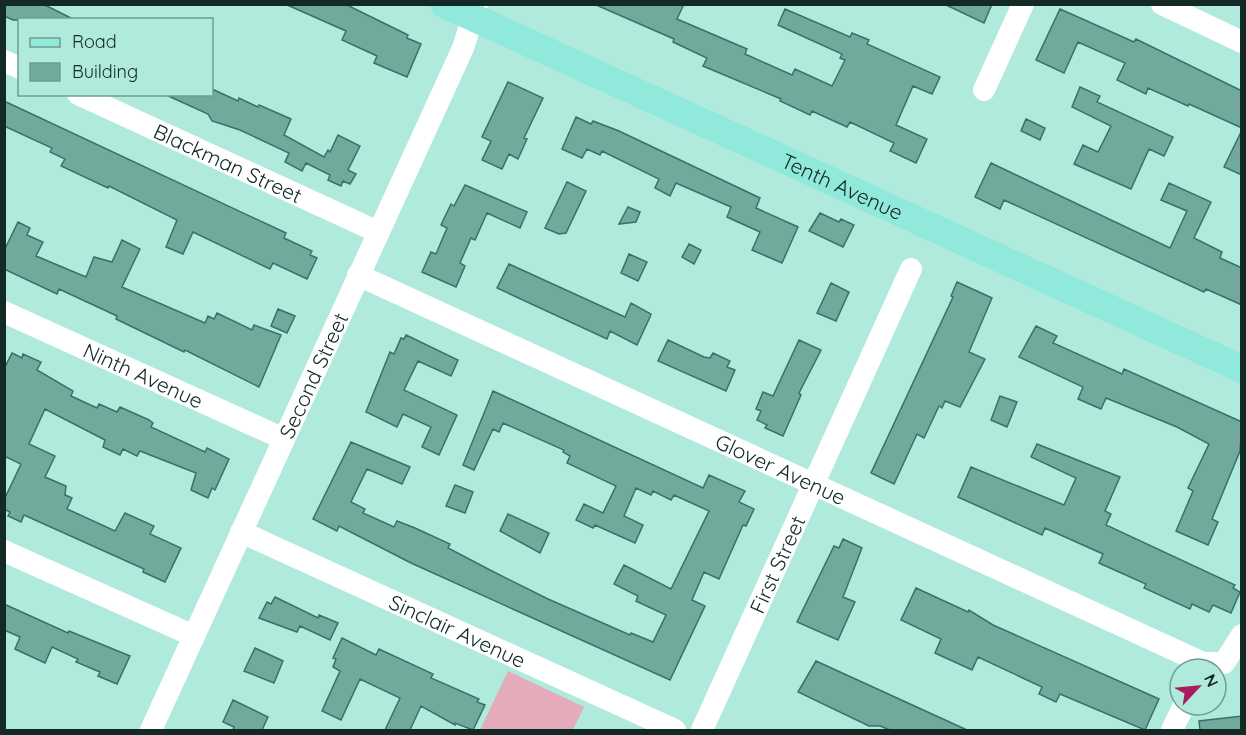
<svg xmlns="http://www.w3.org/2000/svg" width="1246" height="735" viewBox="0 0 1246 735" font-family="Quicksand,sans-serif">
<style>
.green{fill:#e4abbb}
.building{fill:#71a99d;stroke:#3a7167;stroke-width:1.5}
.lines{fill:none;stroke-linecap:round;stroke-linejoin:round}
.minor{stroke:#fff;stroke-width:22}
.major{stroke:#90e9db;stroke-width:28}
.labels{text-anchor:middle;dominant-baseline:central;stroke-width:4.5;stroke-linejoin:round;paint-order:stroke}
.street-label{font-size:21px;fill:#122925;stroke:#afeadd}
</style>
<rect width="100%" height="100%" fill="#afeadd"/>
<path class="green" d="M508,671L584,707L573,730H480Z"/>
<path class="building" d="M4,4H43L75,20H13L4,16Z
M285,4H345L408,35L407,38L421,44L407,77L374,63L377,56L342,40L346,31Z
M594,4H684L677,19L747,49L745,54L792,75L795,69L832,86L845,60L840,58L842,54L778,25L785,9L850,37L852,33L869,40L867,44L940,77L932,94L913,86L896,125L927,139L916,163L890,151L894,143L850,122L847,127L812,111L810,115L780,101L781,99L703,66L707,58L673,42L674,39Z
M944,4H992L984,23Z
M1060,9L1134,42L1136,39L1242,91V128L1189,104L1188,106L1148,88L1146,94L1117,80L1125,63L1078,42L1064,73L1036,60Z
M508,82L543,98L524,138L527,139L518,159L509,154L502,169L482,160L491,141L482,137Z
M1080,87L1100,96L1097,102L1173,137L1164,156L1149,149L1131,189L1074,164L1083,145L1098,152L1111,126L1072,107Z
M212,89L238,101L239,98L258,107L259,105L291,119L284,135L324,157L328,150L330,152L338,135L360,146L348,170L356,174L350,184L343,181L341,186L328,180L330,175L306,163L302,171L285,162L289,153L240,130L212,121L208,114L164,94H212Z
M4,101L286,233L284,238L312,251L310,255L317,258L307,279L273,263L270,269L193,232L183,254L166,247L177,220L109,186L108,188L61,166L65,159L50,152L52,148L4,126Z
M576,117L591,124L593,121L619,131L760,198L756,208L798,227L782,263L752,250L760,232L727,217L731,207L676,183L670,196L655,188L659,179L602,151L600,155L587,149L582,158L562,149Z
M1026,119L1045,128L1040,140L1021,131Z
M1242,130V175L1224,167Z
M991,163L1170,248L1187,211L1161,200L1169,183L1211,202L1194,238L1222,252L1220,258L1242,268V305L1206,289L1204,292L1004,200L1000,209L975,197Z
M567,182L586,191L566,233L559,234L545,228Z
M465,185L527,212L520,228L487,213L475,240L471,238L460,263L465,266L456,287L422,272L431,252L436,254L447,228L441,225L451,204L454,206Z
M628,207L640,212L636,222L619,224Z
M820,213L839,222L841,219L854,225L843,247L809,231Z
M18,222L30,228L27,235L43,242L36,256L86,277L94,257L112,262L122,240L140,249L122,287L205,323L208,316L214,319L217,313L252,330L254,325L281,335L259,387L185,350L184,352L116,319L117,316L59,289L57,294L4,269V251Z
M689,244L701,250L694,264L682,257Z
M629,254L647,262L638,281L621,273Z
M509,264L625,317L631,303L651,314L650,317L637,345L610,331L607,339L497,288Z
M957,282L992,298L969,352L985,359L960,407L945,401L942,408L939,406L924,438L917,434L894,484L871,473L953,297L951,296Z
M831,283L849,292L836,321L817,313Z
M278,309L295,316L287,333L271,326Z
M1036,326L1057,336L1053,343L1122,374L1124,369L1242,422L1240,451L1212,519L1218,522L1208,545L1176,531L1193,491L1188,488L1209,444L1177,427L1106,398L1101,409L1078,399L1083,387L1019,357Z
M406,335L458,360L451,376L418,361L404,390L457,415L439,455L422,447L431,427L403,414L397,427L366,412L390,352L394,354L401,338L404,339Z
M668,340L704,357L710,358L713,353L730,361L727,367L735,370L726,391L658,361Z
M799,340L821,350L799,393L801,395L783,436L765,428L767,425L757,420L761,411L756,409L763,392L773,396Z
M12,353L22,358L23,354L41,362L37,370L73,391L71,396L97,408L99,404L117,412L120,407L149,420L153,423L151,427L205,452L207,448L229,459L215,490L212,488L208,498L191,490L196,473L140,451L137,456L123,449L120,455L103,447L105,440L45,409L29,444L55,456L45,477L66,486L65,495L72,498L67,509L115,531L125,513L154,526L150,534L181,548L165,582L143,572L144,569L24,515L21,522L8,516L10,512L4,509V500L21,464L4,456V369Z
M493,391L703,488L709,475L745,491L739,502L754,509L746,526L743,525L719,579L704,572L692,600L705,606L670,680L411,563L339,526L337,531L313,519L351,442L410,467L402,484L367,469L351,502L365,509L363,513L394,527L397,521L415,528L450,544L448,548L490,570L548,599L630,635L631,633L653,642L666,615L636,601L638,596L614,584L624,565L671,589L709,511L674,495L671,500L653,491L651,495L636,488L624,516L643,525L635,543L595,525L593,528L576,520L584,504L603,513L616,486L567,463L570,456L563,452L564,450L503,423L499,432L493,429L474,470L463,465Z
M1000,396L1017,402L1007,427L991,420Z
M1037,444L1120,477L1105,511L1111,514L1106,525L1235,585L1233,588L1240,592L1231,613L1213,605L1209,612L1192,604L1190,609L1144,588L1146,584L1099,563L1103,554L1045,528L1042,535L958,497L971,467L1064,505L1076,478L1031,457Z
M455,485L473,492L465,513L446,506Z
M508,514L549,533L540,553L500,531Z
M843,539L862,548L843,597L855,602L838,640L797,622L834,546L839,548Z
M916,588L968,612L969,610L993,625L1159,699L1145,730L1060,694L1056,702L1039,694L1042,687L978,657L972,670L935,653L941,639L901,620Z
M275,597L318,618L319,615L338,623L330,640L300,626L297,632L259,618L267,602L271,604Z
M4,604L68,633L69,631L130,656L117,684L98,676L100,672L76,662L78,659L52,647L45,663L15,649L20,637L4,630Z
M342,638L376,655L379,649L433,674L431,678L479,699L477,702L485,705L473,730L455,723V725L421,706L410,730H385L400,698L360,679L341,720L322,711L340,671L333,667L336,659L333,658Z
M255,648L283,661L274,683L244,671Z
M816,661L967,730H890L880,726H869L798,692Z
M233,700L268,717L262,730H233L234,727L223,722Z
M1242,716V730H1200L1199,721Z"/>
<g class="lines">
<g class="minor">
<path d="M1162,4L1242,42"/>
<path d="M4,61L20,68"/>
<path d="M984,90L1023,4"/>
<path id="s1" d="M78,94L378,232"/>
<path id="s2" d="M358,275L1203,663"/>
<path id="s3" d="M4,312L284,439"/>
<path id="s4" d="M241,532L675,730"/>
<path d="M4,551L194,636"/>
<path d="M1201,669L1203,663H1224L1242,635"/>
<path id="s5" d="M151,730L463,48L477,4"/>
<path id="s6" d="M702,730L911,269"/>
<path d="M1172,730L1184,705"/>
</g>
<path class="major" id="s7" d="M444,4L1242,369"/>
</g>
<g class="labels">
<g class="street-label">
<text stroke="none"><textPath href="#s1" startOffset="165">Blackman Street</textPath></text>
<text stroke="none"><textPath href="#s7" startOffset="438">Tenth Avenue</textPath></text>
<text stroke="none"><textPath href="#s3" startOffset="153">Ninth Avenue</textPath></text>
<text stroke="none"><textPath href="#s5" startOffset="390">Second Street</textPath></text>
<text stroke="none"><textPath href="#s2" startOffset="465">Glover Avenue</textPath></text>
<text stroke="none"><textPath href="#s6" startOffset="182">First Street</textPath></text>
<text stroke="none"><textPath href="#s4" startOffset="238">Sinclair Avenue</textPath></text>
</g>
</g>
<rect width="1246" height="735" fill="none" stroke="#122925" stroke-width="12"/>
<rect x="18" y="18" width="195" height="78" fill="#afeadd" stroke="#709d93" stroke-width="1.5"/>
<rect x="30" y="38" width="30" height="9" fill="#90e9db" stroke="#709d93" stroke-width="1.5"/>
<text x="72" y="48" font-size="18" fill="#122925">Road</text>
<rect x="30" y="63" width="30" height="18" fill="#71a99d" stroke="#709d93" stroke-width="1.5"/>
<text x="72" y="78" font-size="18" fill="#122925">Building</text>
<g transform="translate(1198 687) rotate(64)"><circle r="28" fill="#afeadd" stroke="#709d93" stroke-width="1.5"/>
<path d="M0-4.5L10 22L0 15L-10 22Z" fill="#aa1d5d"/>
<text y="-9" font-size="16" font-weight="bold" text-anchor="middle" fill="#122925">N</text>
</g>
</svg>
